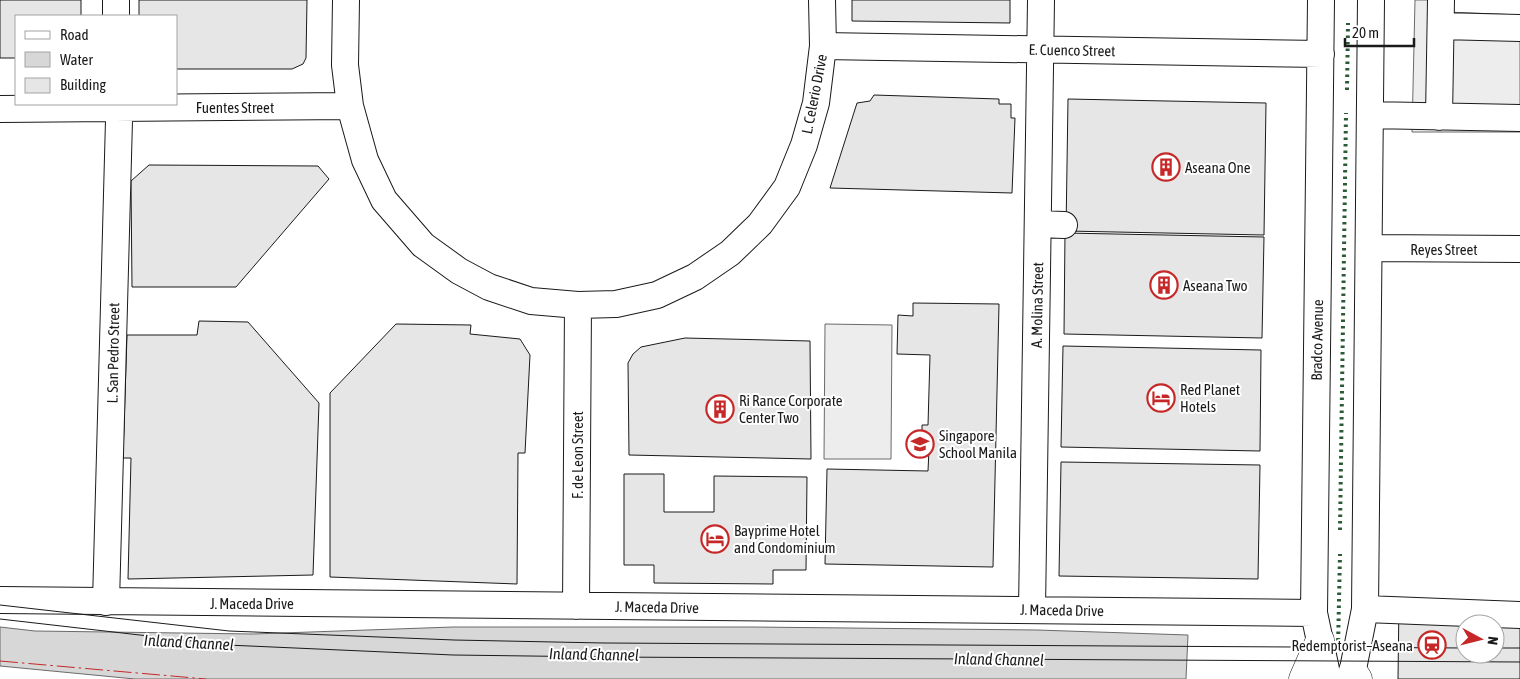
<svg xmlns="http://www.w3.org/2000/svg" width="1520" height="679" viewBox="0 0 1520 679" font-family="'Asap Condensed',sans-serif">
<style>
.built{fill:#ededed;stroke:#6a6a6a}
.water{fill:#d7d7d7;stroke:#6a6a6a}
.building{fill:#e6e6e6;stroke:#1a1a1a;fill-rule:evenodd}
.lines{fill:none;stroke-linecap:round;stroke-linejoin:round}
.minor-casing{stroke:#1a1a1a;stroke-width:28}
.highway-casing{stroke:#1a1a1a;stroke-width:29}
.minor{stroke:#fff;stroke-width:26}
.highway{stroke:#fff;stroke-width:28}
.tram{stroke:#1a1a1a;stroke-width:1}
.hedge{stroke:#2b5a34;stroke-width:4;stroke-dasharray:2.5 4;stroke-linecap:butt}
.power{stroke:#c62828;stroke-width:1;stroke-dasharray:18 4 2.5 4;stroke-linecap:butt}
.labels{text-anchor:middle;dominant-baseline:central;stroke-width:4;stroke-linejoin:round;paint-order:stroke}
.street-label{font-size:15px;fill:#1a1a1a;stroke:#fff}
.poi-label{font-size:15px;fill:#1a1a1a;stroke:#fff;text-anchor:start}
.water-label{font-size:16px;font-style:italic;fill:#1a1a1a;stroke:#fff}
</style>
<rect width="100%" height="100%" fill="#fff"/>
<path class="built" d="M1415,0H1447V12L1520,15V132H1412Z
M825,324L892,325L891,459H824Z"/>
<path class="water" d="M0,627L35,631L253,634L453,627H752L1037,630L1188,635L1186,679H135L0,666Z"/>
<path class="building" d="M0,0H81V16H16V58H0Z
M139,0H307L306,58L303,64L292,69H176V16H139Z
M852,0H1010V23L852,21Z
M874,95L999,99V104H1011V118H1015L1012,193L830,188L857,103L870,101Z
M1068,99L1266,103L1264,235L1066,231Z
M149,165L318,166L329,179L236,287H132L131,181Z
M1065,233L1264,237L1262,338L1064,334Z
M913,303L999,304L993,567L825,564L827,469L928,471L929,449H922V425H928L930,355L897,354L898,315L913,316Z
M199,321L248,322L319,403L313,575L128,579L131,458H123L127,335H197Z
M396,324L471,325L470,334L520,339L530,355L525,453H518L517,584L330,577V393Z
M685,338L810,341L811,459L629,455L628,363L633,354L641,347Z
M1063,346L1261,350L1260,451L1061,447Z
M1061,462L1260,465L1258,579L1059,576Z
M624,474H664V512H714V476L807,477L806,570H773V584L654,583V565H624Z
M1399,600L1520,602V679H1398ZM1465,624H1495V654H1465Z"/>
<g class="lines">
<g class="minor-casing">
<path id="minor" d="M116,0V16
M346,0L345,65L350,106L365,160L384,200L423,245L459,271L489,287L531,301L578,305L616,304L657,295L695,277L730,253L760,224L787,187L804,145L816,103L823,46L822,0
M1321,0L1314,613L1328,679
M1441,26L1520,28
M823,46L1321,54
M0,109L350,106
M1370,115L1520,118
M1439,117L1441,0
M1038,224L1064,225
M1369,248L1520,249
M0,600L1314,613
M106,602L119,120L117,104
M576,606L578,305
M1365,609L1520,615
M1032,610L1041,0
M1351,679L1365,609L1371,0"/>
</g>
<g class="highway-casing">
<path id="highway" d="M1353,671L1358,679
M1303,679L1320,640"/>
</g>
<use href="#minor" class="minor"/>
<use href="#highway" class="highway"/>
<path class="tram" d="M0,605L229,631L454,640L604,643L1465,648
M0,619L227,645L453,655L605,657L1520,662
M1495,648H1520"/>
<path class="hedge" d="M1347,90L1348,23
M1340,530L1346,113
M1338,647L1340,554"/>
<path class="power" d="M0,661L206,679"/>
</g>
<defs>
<g id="building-ring" transform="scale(1.4375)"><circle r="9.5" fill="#fff" stroke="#c62828" stroke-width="1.5"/><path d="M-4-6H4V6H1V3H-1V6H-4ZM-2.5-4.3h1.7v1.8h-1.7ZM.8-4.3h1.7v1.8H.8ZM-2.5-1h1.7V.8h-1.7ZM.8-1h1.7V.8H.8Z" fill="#c62828"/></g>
<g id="hotel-ring" transform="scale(1.4375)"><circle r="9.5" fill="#fff" stroke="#c62828" stroke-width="1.5"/><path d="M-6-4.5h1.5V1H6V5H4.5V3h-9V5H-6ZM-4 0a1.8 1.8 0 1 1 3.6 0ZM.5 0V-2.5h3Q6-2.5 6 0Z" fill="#c62828"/></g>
<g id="school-ring" transform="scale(1.4375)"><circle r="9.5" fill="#fff" stroke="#c62828" stroke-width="1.5"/><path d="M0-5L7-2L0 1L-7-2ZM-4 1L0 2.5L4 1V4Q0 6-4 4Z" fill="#c62828"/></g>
<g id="station-ring" transform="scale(1.4375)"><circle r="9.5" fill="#fff" stroke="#c62828" stroke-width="1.5"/><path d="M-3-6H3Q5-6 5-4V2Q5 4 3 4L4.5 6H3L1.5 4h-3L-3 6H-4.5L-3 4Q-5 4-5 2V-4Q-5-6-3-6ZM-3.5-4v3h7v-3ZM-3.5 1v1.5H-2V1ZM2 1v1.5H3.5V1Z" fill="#c62828"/></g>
</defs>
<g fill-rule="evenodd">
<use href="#building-ring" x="1166" y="167"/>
<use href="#building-ring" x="1164" y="285"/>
<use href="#hotel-ring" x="1161" y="398"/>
<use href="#building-ring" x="720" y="409"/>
<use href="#school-ring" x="920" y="444"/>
<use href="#hotel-ring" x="715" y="539"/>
<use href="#station-ring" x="1432" y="645"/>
</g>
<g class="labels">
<g class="street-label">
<text transform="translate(1072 50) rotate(1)">E. Cuenco Street</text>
<text transform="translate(814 94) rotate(-79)">L. Celerio Drive</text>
<text x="235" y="107">Fuentes Street</text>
<text x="1444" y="249">Reyes Street</text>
<text transform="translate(1037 305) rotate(-89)">A. Molina Street</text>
<text transform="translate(1317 340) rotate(-89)">Bradco Avenue</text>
<text transform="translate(113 353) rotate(-89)">L. San Pedro Street</text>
<text transform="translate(577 455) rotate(-90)">F. de Leon Street</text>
<text x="252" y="603">J. Maceda Drive</text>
<text transform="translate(657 607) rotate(1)">J. Maceda Drive</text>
<text transform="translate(1062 610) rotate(1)">J. Maceda Drive</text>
</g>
<g class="poi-label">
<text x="1185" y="167">Aseana One</text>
<text x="1183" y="285">Aseana Two</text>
<text x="1180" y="389">Red Planet<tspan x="1180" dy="17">Hotels</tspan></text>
<text x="739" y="400">Ri Rance Corporate<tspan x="739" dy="17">Center Two</tspan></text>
<text x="939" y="435">Singapore<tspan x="939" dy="17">School Manila</tspan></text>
<text x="734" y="530">Bayprime Hotel<tspan x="734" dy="17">and Condominium</tspan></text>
<text x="1413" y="645" text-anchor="end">Redemptorist–Aseana</text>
</g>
<g class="water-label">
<text transform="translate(189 642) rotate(3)">Inland Channel</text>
<text transform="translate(594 654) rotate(1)">Inland Channel</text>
<text transform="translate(999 659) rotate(1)">Inland Channel</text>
</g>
</g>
<rect x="15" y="15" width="162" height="90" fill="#ffffff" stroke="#a3a3a3"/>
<rect x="25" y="31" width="25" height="8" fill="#ffffff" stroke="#a3a3a3"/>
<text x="60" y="40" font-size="15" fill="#1a1a1a">Road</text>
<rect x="25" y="52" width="25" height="15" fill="#d7d7d7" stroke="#a3a3a3"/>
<text x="60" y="65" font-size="15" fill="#1a1a1a">Water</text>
<rect x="25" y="78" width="25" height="15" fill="#e6e6e6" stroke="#a3a3a3"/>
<text x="60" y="90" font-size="15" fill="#1a1a1a">Building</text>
<g transform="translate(1480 639) rotate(97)"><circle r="24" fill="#ffffff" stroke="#a3a3a3"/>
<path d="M0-4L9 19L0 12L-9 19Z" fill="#c62828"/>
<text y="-8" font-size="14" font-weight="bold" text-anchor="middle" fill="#1a1a1a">N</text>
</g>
<path d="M1345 38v8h69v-8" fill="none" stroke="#1a1a1a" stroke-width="2.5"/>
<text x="1352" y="38" font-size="15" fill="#1a1a1a" stroke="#ffffff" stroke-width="4" paint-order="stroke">20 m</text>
</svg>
